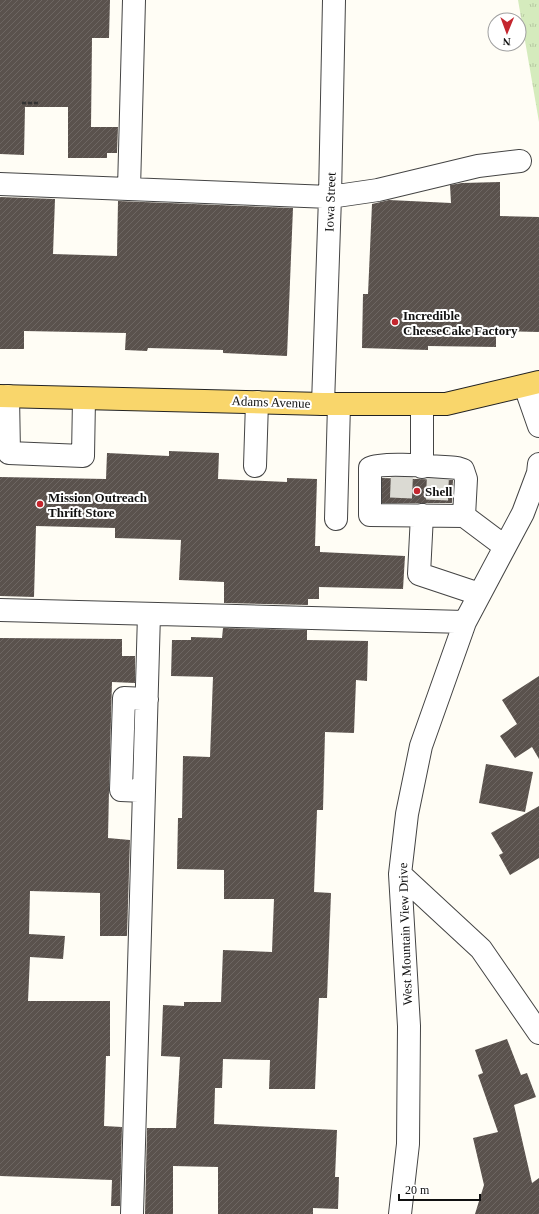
<svg xmlns="http://www.w3.org/2000/svg" width="539" height="1214" viewBox="0 0 539 1214" font-family="'Times New Roman',serif">
<style>
.grass{fill:url(#grass-tufts)}
.building{fill:url(#building-hatch)}
.lines{fill:none;stroke-linecap:round;stroke-linejoin:round}
.minor-tunnel{stroke:#dbdad3;stroke-width:22;stroke-dasharray:22 11;stroke-linecap:butt}
.minor-casing{stroke:#444;stroke-width:24}
.major-casing{stroke:#222;stroke-width:24}
.path{stroke:#333;stroke-width:2.5;stroke-dasharray:4 2;stroke-linecap:butt}
.minor{stroke:#fff;stroke-width:22}
.major{stroke:#f9d66b;stroke-width:22}
.poi-dot{fill:#c4262e;stroke:#fff;stroke-width:1.5}
.labels{text-anchor:middle;dominant-baseline:central;stroke-width:4;stroke-linejoin:round;paint-order:stroke}
.street-label{font-size:13px;fill:#111;stroke:#fff}
.poi-label{font-size:13px;font-weight:bold;fill:#111;stroke:#fff;text-anchor:start}
</style>
<defs>
<pattern id="grass-tufts" width="24" height="20" patternUnits="userSpaceOnUse"><rect width="24" height="20" fill="#d5ebbd"/><path d="M3 7l-1-3M5 7V3M7 7l1-3M15 17l-1-3M17 17v-4M19 17l1-3" fill="none" stroke="#b6c8a1"/></pattern>
<pattern id="building-hatch" width="6" height="6" patternUnits="userSpaceOnUse"><rect width="6" height="6" fill="#5a524d"/><path d="M-1 1l2-2M0 6l6-6M5 7l2-2" fill="none" stroke="#6d6662"/></pattern>
</defs>
<rect width="100%" height="100%" fill="#fffdf5"/>
<path class="grass" d="M518,0H539V122Z"/>
<path class="building" d="M0,0H110L109,38H92L91,127H118L117,153H107V158H68V107H25L24,155L0,154Z
M500,182V216L539,217V332L496,331V347L428,346V350L362,348L363,294H368L372,204L389,200L451,203L450,185L462,183Z
M0,197L55,199L53,254L117,256L118,201L293,208L287,356L223,353V350L148,348L147,351L125,350L126,333L24,331V349H0Z
M169,451L219,453L218,479L287,482V478L317,479L315,546H320V552L405,556L403,589L319,587V599H308V605L224,603V582L179,580L181,540L115,538V528L36,526L34,597L0,596V477L106,479L107,453L169,456Z
M382,478L453,480L452,503H382Z
M223,628L307,630V640L368,641L367,681L356,680L354,733L325,732L323,810H317L314,892L331,893L327,998H319L315,1089H269L270,1060L223,1059L222,1088H215L214,1124L337,1130L335,1177H339L338,1209L313,1208V1214H218V1167L173,1166V1214H145L147,1128H176L180,1057L161,1056L163,1005L184,1006V1002H221L223,950L272,952L274,899H224V870L177,869L178,818H182L183,756L210,757L213,677L171,676L172,640H191V637L222,638Z
M0,638L122,639V656H135V683L112,682L109,790L108,838L130,840L127,936H100V893L30,891L29,934L65,936L63,959L30,957L28,1001H110V1056H106L104,1126L122,1127L120,1206H111L112,1180L0,1176Z
M539,676V759L532,747L515,758L500,736L517,724L502,700Z
M486,764L533,772L525,812L479,803Z
M539,806V858L510,875L499,855L503,853L491,833Z
M507,1039L521,1075L527,1073L536,1097L514,1105L532,1183L539,1178V1214H475L484,1185L473,1138L498,1132L478,1075L483,1073L475,1050Z"/>
<g class="lines">
<path class="minor-tunnel" d="M401,498L402,473
M437,500L438,474"/>
<g class="minor-casing">
<path id="minor" d="M0,184L330,197L378,190L478,166L520,161
M129,189L134,0
M525,386L539,426
M8,396L9,453L83,456L84,399
M323,404L330,197L334,0
M422,404V467
M255,466L257,402
M422,515L419,574L479,594
M464,516L466,479L463,470L457,468C439,467 384,461 370,468V515L464,516L504,546
M336,519L339,404
M0,610L465,622
M144,791L121,790L124,698L147,699
M400,874L481,949L539,1033
M132,1214L149,614
M400,1214L408,1144L409,1026L400,874L407,814L421,746L465,622L523,513L538,473L539,464"/>
</g>
<g class="major-casing">
<path id="major" d="M0,396L323,404H446L539,382"/>
</g>
<path class="path" d="M22,103H40"/>
<use href="#minor" class="minor"/>
<use href="#major" class="major"/>
</g>
<g class="poi-dot">
<circle cx="395" cy="322" r="4"/>
<circle cx="417" cy="491" r="4"/>
<circle cx="40" cy="504" r="4"/>
</g>
<g class="labels">
<g class="street-label">
<text transform="translate(330 202) rotate(-88)">Iowa Street</text>
<text transform="translate(271 402) rotate(2)">Adams Avenue</text>
<text transform="translate(405 934) rotate(-92)">West Mountain View Drive</text>
</g>
<g class="poi-label">
<text x="403" y="315">Incredible<tspan x="403" dy="15">CheeseCake Factory</tspan></text>
<text x="425" y="491">Shell</text>
<text x="48" y="497">Mission Outreach<tspan x="48" dy="15">Thrift Store</tspan></text>
</g>
</g>
<g transform="translate(507 32) rotate(181)"><circle r="19" fill="#ffffff" stroke="#a0a0a0"/>
<path d="M0-3L7 15L0 10L-7 15Z" fill="#c4262e"/>
<text y="-6" font-size="11" font-weight="bold" text-anchor="middle" fill="#111111">N</text>
</g>
<path d="M399 1194v6h81v-6" fill="none" stroke="#111111" stroke-width="2"/>
<text x="405" y="1194" font-size="12" fill="#111111" stroke="#ffffff" stroke-width="3" paint-order="stroke">20 m</text>
</svg>
